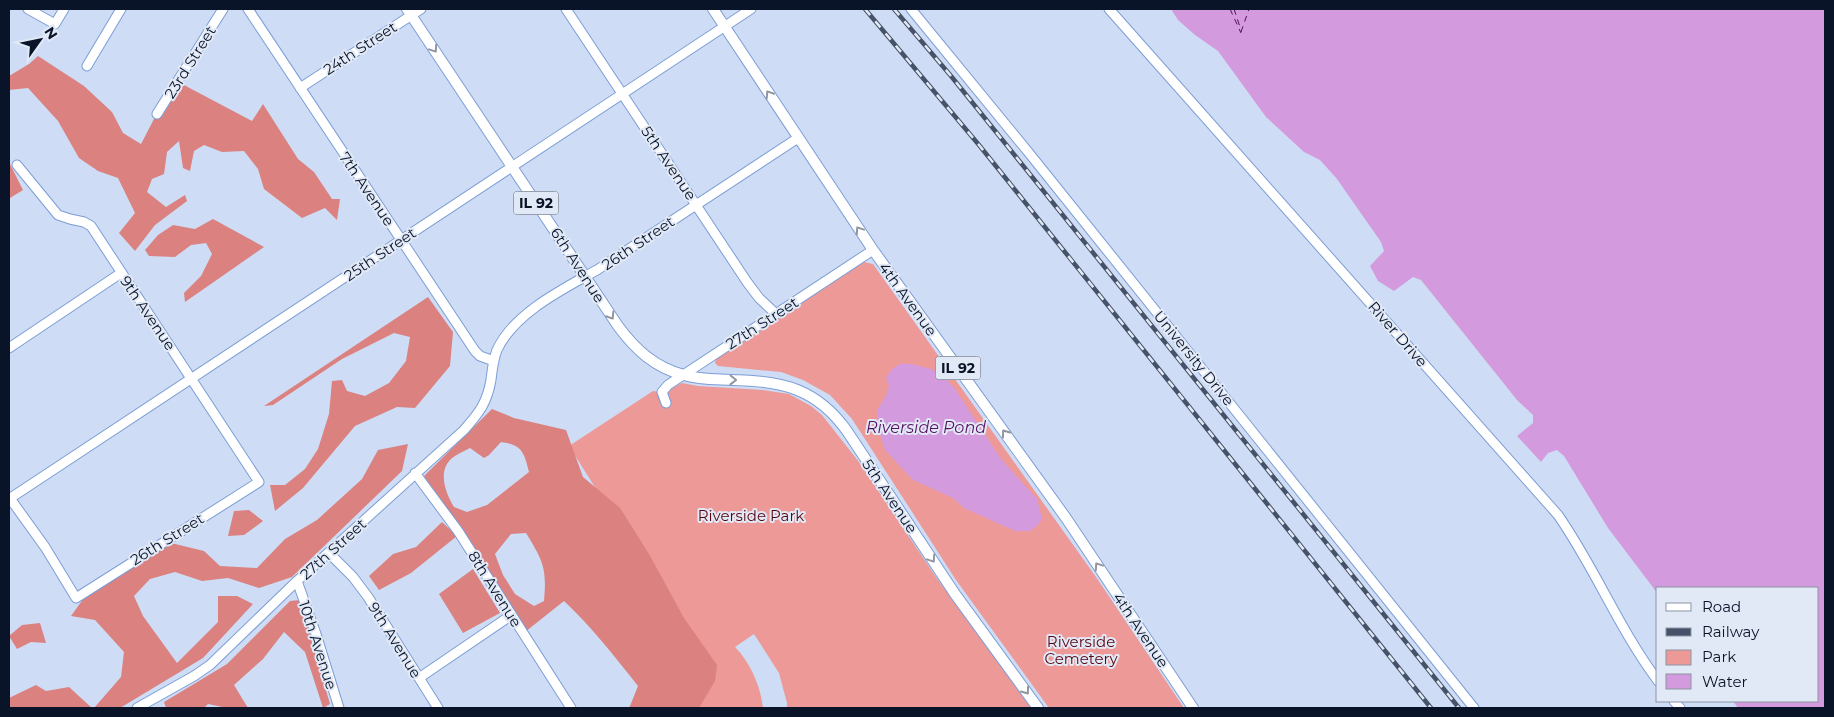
<svg xmlns="http://www.w3.org/2000/svg" width="1834" height="717" viewBox="0 0 1834 717" font-family="Montserrat,sans-serif">
<style>
.green{fill:#ec9997}
.forest{fill:#db8180;fill-rule:evenodd}
.water{fill:#d39bdd}
.lines{fill:none;stroke-linecap:round;stroke-linejoin:round}
.ferry{stroke:#551061;stroke-width:1;stroke-dasharray:6 5;stroke-linecap:butt}
.minor-casing{stroke:#7c9dd6;stroke-width:11}
.major-casing{stroke:#7c9dd6;stroke-width:12}
.minor{stroke:#fff;stroke-width:9}
.major{stroke:#fff;stroke-width:10}
.rail-casing{stroke:#465268;stroke-width:4.5}
.rail{stroke:#e2e9f6;stroke-width:2.5;stroke-dasharray:8;stroke-linecap:butt}
.oneway{stroke:#90959f}
.labels{text-anchor:middle;dominant-baseline:central;stroke-width:4;stroke-linejoin:round;paint-order:stroke}
.shield{fill:#e2e9f6;stroke:#4a5466;stroke-width:1}
.shield-label{font-size:14px;font-weight:bold;fill:#091429}
.street-label{font-size:15px;fill:#091429;stroke:#e2e9f6}
.park-label{font-size:15px;fill:#580511;stroke:#e2e9f6}
.water-label{font-size:16px;font-style:italic;fill:#551061;stroke:#e2e9f6}
</style>
<rect width="100%" height="100%" fill="#ceddf5"/>
<path class="green" d="M864,262L873,264L1096,577L1184,708H1049L956,580L852,419L830,395L803,380L781,372L718,366L715,363L716,359Z
M682,383L698,386L763,390L789,394L811,406L822,415L859,462L936,577L1031,708H783L787,707V703L779,673L754,634L735,647C750,662 761,687 763,708H640L707,665L569,446L653,391L667,393L670,389Z"/>
<path class="forest" d="M38,56L84,86L112,112L123,133L141,144L154,119L162,116L182,84L252,121L263,104L298,159L314,172L332,199H340L337,220L325,208L302,218L264,189L258,169L244,151L222,152L204,145L194,151L190,171L183,168L179,141L167,152L164,174L152,179L147,192L166,207L185,195L187,201L155,225L135,251L119,233L135,213L118,178L98,171L79,158L58,121L28,88L9,90V76L29,64Z
M9,162L23,190L10,198L9,202Z
M213,219L264,247L185,302L184,293L201,276L212,254L206,243L191,245L175,257L149,256L145,250L158,235L173,225L195,229Z
M428,297L453,332L450,366L415,408L397,407L355,426L303,488L275,511L270,485H285L305,469L318,449L329,414L332,381L342,380L347,391L365,396L389,383L406,361L410,337L394,333L342,359L273,405L264,406Z
M492,409L514,418L566,430L583,477L620,508L649,554L684,618L717,665L715,681L699,708H628L630,706L638,686C615,657 592,627 564,601L525,632L424,476ZM501,442C522,445 524,452 529,472L487,505L467,512L454,507C445,492 436,468 455,456C459,453 465,451 470,448L484,458L489,455ZM526,533C543,561 547,568 544,601L534,606L515,594L503,575L495,554L511,534Z
M408,444L402,471L292,577L259,588L228,578L202,581L175,572L150,579L134,596L143,616L177,663L218,622V596H237L253,604L203,658L120,708H94L121,677L124,652L95,620L71,616L86,595L171,543L204,551L220,566L257,568L285,539L317,520L362,479L378,450Z
M249,510L263,521L244,535L228,536L234,511Z
M442,522L457,536L411,573L379,590L369,576L393,554L416,547Z
M473,569L500,613L463,633L439,594Z
M300,600L330,704L323,708L305,652L284,632L263,659L234,685L248,708H227L208,704L204,708H166L164,702L227,664L290,601Z
M40,623L46,643L31,642L17,649L9,636L22,625Z
M36,685L46,691L69,687L92,708H9V698Z"/>
<path class="water" d="M1171,9H1825V708H1738L1733,701H1818V588H1658V594L1608,528L1564,456L1557,450L1548,453L1541,462L1517,436L1533,423V415L1517,400L1421,280L1413,277L1394,291L1378,281L1370,266L1384,251L1381,242L1337,179L1320,160L1304,152L1266,117L1218,51L1195,35L1178,20Z
M900,364H911L931,369L942,375L955,389L1001,459L1037,499L1042,519L1037,526L1030,531H1015L964,508L953,498L913,480L885,450L879,431L877,410L886,396L889,386L886,378L892,369Z"/>
<g class="lines">
<path class="ferry" d="M1230,9L1241,33
M1234,9L1240,27
M1241,32L1249,9"/>
<g class="minor-casing">
<path id="minor" d="M28,9L55,24L64,9
M248,9L475,351L480,356L494,361
M566,9L747,282L759,298L775,313
M911,9L1029,153L1474,708
M1109,9L1558,515C1595,568 1619,629 1658,681
M87,66L121,9
M300,88L421,9
M157,114L223,9
M9,348L121,273
M666,403L662,392L668,385L873,250
M415,473L458,531L571,708
M9,497L45,547L76,598L259,482L91,226L84,222L70,219L58,215L17,165
M9,499L751,9
M329,553L353,577L368,597L438,708
M297,581L316,634L339,708
M419,678L510,616
M1674,701L1680,708
M137,708L194,676L210,665L297,581L464,430C479,413 487,403 491,380C492,371 493,360 497,350C514,313 563,289 597,270L798,138"/>
</g>
<g class="major-casing">
<path id="major" d="M407,9L618,326C635,349 655,368 684,375C700,380 717,379 734,380C783,381 817,389 847,431L955,594L1038,708
M713,9L873,250L1066,518L1193,708"/>
</g>
<use href="#minor" class="minor"/>
<use href="#major" class="major"/>
<g class="rail-casing">
<path id="rail" d="M865,9L979,145L1431,708
M894,9L951,76L1459,708"/>
</g>
<use href="#rail" class="rail"/>
</g>
<defs><path id="oneway-chevron" d="M-2-3.5L2.5 0L-2 3.5" fill="none" stroke-width="1.6" stroke-linecap="round" stroke-linejoin="round" transform="scale(1.25)"/></defs>
<g class="oneway">
<use href="#oneway-chevron" transform="translate(434 49) rotate(56)"/>
<use href="#oneway-chevron" transform="translate(769 94) rotate(-123)"/>
<use href="#oneway-chevron" transform="translate(859 230) rotate(-124)"/>
<use href="#oneway-chevron" transform="translate(611 316) rotate(57)"/>
<use href="#oneway-chevron" transform="translate(733 380) rotate(1)"/>
<use href="#oneway-chevron" transform="translate(1005 433) rotate(-126)"/>
<use href="#oneway-chevron" transform="translate(932 559) rotate(56)"/>
<use href="#oneway-chevron" transform="translate(1098 566) rotate(-124)"/>
<use href="#oneway-chevron" transform="translate(1026 691) rotate(54)"/>
</g>
<g class="labels">
<g class="shield">
<rect x="513.5" y="191.5" width="45" height="23" rx="4"/>
<rect x="935.5" y="356.5" width="45" height="23" rx="4"/>
</g>
<g class="shield-label">
<text x="536" y="203">IL 92</text>
<text x="958" y="368">IL 92</text>
</g>
<g class="street-label">
<text transform="translate(360 48) rotate(-33)">24th Street</text>
<text transform="translate(190 62) rotate(-58)">23rd Street</text>
<text transform="translate(669 163) rotate(56)">5th Avenue</text>
<text transform="translate(367 189) rotate(56)">7th Avenue</text>
<text transform="translate(638 243) rotate(-34)">26th Street</text>
<text transform="translate(380 254) rotate(-34)">25th Street</text>
<text transform="translate(578 265) rotate(57)">6th Avenue</text>
<text transform="translate(908 299) rotate(54)">4th Avenue</text>
<text transform="translate(148 313) rotate(56)">9th Avenue</text>
<text transform="translate(762 323) rotate(-33)">27th Street</text>
<text transform="translate(1398 334) rotate(49)">River Drive</text>
<text transform="translate(1194 358) rotate(51)">University Drive</text>
<text transform="translate(890 496) rotate(56)">5th Avenue</text>
<text transform="translate(167 539) rotate(-32)">26th Street</text>
<text transform="translate(333 549) rotate(-42)">27th Street</text>
<text transform="translate(495 589) rotate(58)">8th Avenue</text>
<text transform="translate(1141 630) rotate(56)">4th Avenue</text>
<text transform="translate(395 640) rotate(58)">9th Avenue</text>
<text transform="translate(318 645) rotate(72)">10th Avenue</text>
</g>
<g class="park-label">
<text x="751" y="515">Riverside Park</text>
<text x="1081" y="641">Riverside<tspan x="1081" dy="17">Cemetery</tspan></text>
</g>
<g class="water-label">
<text x="926" y="427">Riverside Pond</text>
</g>
</g>
<rect width="1834" height="717" fill="none" stroke="#091429" stroke-width="20"/>
<rect x="1656" y="587" width="162" height="115" fill="#e2e9f6" stroke="#8b94a4"/>
<rect x="1666" y="603" width="25" height="8" fill="#ffffff" stroke="#8b94a4"/>
<text x="1702" y="612" font-size="15" fill="#091429">Road</text>
<rect x="1666" y="628" width="25" height="8" fill="#465268" stroke="#8b94a4"/>
<text x="1702" y="637" font-size="15" fill="#091429">Railway</text>
<rect x="1666" y="650" width="25" height="15" fill="#ec9997" stroke="#8b94a4"/>
<text x="1702" y="662" font-size="15" fill="#091429">Park</text>
<rect x="1666" y="674" width="25" height="15" fill="#d39bdd" stroke="#8b94a4"/>
<text x="1702" y="687" font-size="15" fill="#091429">Water</text>
<g transform="translate(40 40) rotate(57)" stroke="#e2e9f6" stroke-width="4" paint-order="stroke">
<path d="M0-4L9 19L0 12L-9 19Z" fill="#091429"/>
<text y="-8" font-size="14" font-weight="bold" text-anchor="middle" fill="#091429">N</text>
</g>
</svg>
